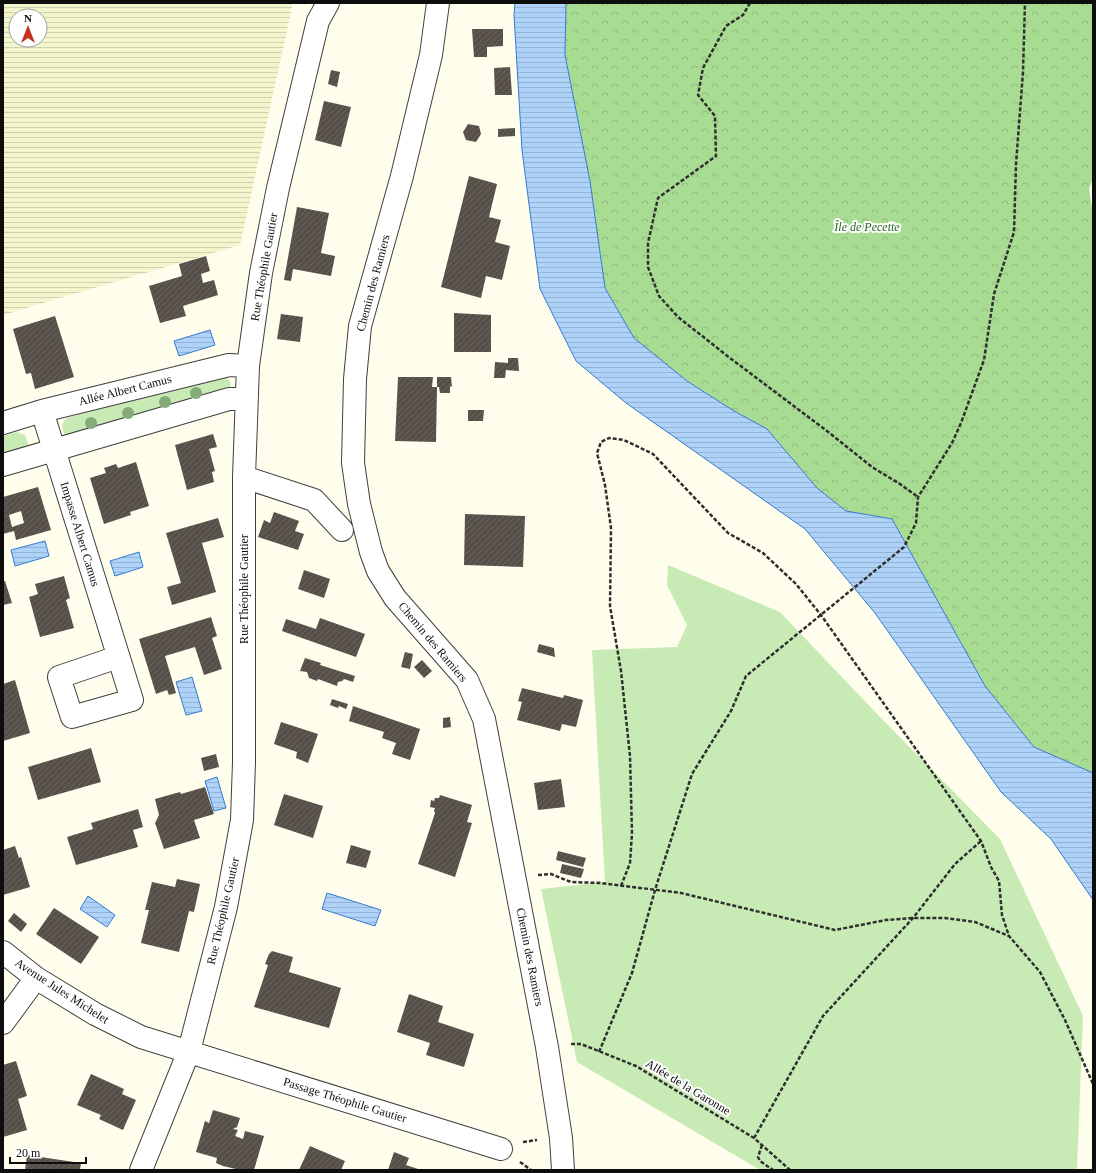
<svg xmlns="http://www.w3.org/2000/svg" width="1096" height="1173" viewBox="0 0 1096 1173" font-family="Georgia,serif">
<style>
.farmland{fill:url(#farmland-rules);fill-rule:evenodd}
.grass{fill:#c8ebb5}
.forest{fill:url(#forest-crowns)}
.water{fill:url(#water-rules);stroke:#337ad3}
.building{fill:url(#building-hatch);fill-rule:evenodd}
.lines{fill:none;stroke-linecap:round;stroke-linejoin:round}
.minor-casing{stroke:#404040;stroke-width:24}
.path{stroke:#2f2f2f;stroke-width:2.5;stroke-dasharray:4 2;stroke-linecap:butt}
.minor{stroke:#fff;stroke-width:22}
.tree{fill:#84ab79}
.labels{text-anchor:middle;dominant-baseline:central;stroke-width:4;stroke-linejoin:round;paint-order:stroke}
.park-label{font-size:12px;font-style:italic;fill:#1f671a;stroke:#fff}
.street-label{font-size:12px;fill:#0d0d0d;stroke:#fff}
</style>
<defs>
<pattern id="farmland-rules" width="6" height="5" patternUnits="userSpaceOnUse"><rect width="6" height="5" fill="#f3f6cc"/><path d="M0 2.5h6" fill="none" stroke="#cfd2ae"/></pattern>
<pattern id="forest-crowns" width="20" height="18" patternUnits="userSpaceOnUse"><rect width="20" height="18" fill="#a9dc93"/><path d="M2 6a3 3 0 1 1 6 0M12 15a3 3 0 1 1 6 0" fill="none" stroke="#90bc7e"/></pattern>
<pattern id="water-rules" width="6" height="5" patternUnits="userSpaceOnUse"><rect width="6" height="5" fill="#afd2f9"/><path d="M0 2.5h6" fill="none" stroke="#95b3d4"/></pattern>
<pattern id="building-hatch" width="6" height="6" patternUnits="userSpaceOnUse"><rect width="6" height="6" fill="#565049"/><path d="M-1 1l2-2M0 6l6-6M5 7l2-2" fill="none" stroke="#69645f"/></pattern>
</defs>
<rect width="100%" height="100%" fill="#fffeed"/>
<path class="farmland" d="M3,3H293L240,245L3,315ZM16,16H40V40H16Z"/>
<path class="grass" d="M213,376L228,378C232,384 231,387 227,393L65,436C62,428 60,424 67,418Z
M17,432L25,435L29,446L3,459V436Z
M668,565L780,612L880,717L1000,839L1083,1016L1077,1170H760L577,1062L541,889L605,882L592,650L677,647L687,625L667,585Z"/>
<path class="forest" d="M566,3H1093V178L1089,189L1093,214V773L1034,747L985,686L892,519L846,511L817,488L767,429L734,411L687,381L634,338L605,288L590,181L565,55Z"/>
<path class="water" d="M515,3H566L565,55L590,181L605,288L634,338L687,381L734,411L767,429L817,488L846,511L892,519L985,686L1034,747L1093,773V900L1051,839L1001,792L875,613L805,529L626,403L576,361L540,289L522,150L514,15Z
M210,330L215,345L179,356L174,341Z
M45,541L49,556L15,566L11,550Z
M139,552L143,567L115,576L110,561Z
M192,677L202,711L186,715L176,682Z
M217,777L226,808L214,811L205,781Z
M327,893L381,910L375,926L322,909Z
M88,896L115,915L107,927L80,909Z"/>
<path class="building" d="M472,29H503V46L487,47V57H474Z
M510,67L512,95H495L494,68Z
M331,70L340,72L337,87L328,84Z
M324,101L351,107L341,147L315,140Z
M468,124L479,126L481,134L476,142L466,140L463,132Z
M515,128V136L498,137V129Z
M469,176L497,184L489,217L501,220L495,242L510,246L502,280L486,276L481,298L441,287Z
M297,207L329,213L321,253L335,256L331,276L293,269L291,281L284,280Z
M206,256L210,271L201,274L203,283L214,280L218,295L183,306L186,316L160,323L149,286L182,276L179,264Z
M454,313L491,315V352H454Z
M281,314L303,317L300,342L277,339Z
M55,316L74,377L35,389L31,373L26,374L13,329Z
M508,358H518L519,371L506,370L505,378H494L495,362L508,363Z
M398,377H433L432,387H437L436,442L395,441Z
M437,377H451L452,387L450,386V393H440L439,387H437Z
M468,410H484L483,421H468Z
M213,434L217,447L209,449L215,471L212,472L214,482L187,490L175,445Z
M136,462L149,506L130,512L131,515L104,524L90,478L106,473L104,468L116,464L118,468Z
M38,487L51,530L16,540L14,531L3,534V497ZM21,511L24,523L12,527L9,515Z
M274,512L299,521L295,531L304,534L298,550L258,537L264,520L270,523Z
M465,514L525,516L523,567L464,565Z
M218,518L224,537L202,543L216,592L172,605L167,587L181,583L166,533Z
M304,570L330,579L324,598L298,589Z
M64,576L70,598L66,600L74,628L40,637L29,597L38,594L35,584Z
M3,581H5L12,603L3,605Z
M211,617L217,636L212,638L222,669L204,675L195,647L165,656L176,693L169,695L167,690L156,694L139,639Z
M320,618L365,634L356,657L282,631L286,619L316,629Z
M539,644L554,648L555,657L537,652Z
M405,652L413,654L410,669L401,667Z
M305,658L321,663L320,665L355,676L353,682L344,679L342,681L338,682L337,686L318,679L317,681L309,678L307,672L300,671Z
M422,660L432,671L424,678L414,667Z
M15,680L30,733L3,741V684Z
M522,688L563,698L564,695L583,700L576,727L562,724L560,731L517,720L522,702L518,701Z
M332,699L348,704L346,709L339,706L338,708L330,705Z
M353,706L420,729L410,760L392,754L396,743L382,738L384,732L349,721Z
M450,717L451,727L443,728V718Z
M281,722L318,734L308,763L296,758L297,752L274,744Z
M91,748L101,782L38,800L28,767Z
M216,754L219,767L204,771L201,758Z
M561,779L565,807L538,810L534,783Z
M205,787L214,814L194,820L200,838L164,849L155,823L159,815L155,799L180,792L181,794Z
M284,794L323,806L313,838L274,825Z
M440,795L472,805L467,822L472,823L455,877L418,864L435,813L434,811L435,808L430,807L431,800L434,801L435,798H439Z
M138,809L143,827L133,830L138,847L76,865L67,837L93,829L91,823Z
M351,845L371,851L366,868L346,863Z
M15,846L19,858L21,857L30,887L3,895V850Z
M558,851L586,858L583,867L556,860Z
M562,864L584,869L581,878L560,873Z
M177,879L200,884L194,912L189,911L179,952L141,943L149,910H145L152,882L175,887Z
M54,908L99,937L81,964L36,934Z
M14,913L27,924L21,932L8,921Z
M272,951L293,957L289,972L341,988L329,1028L254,1007L268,965L265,964L269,954Z
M409,994L443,1006L438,1022L474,1034L464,1067L426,1055L430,1043L397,1032Z
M16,1061L27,1096L18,1099L27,1130L3,1137V1065Z
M91,1074L124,1089L122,1094L136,1100L123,1130L99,1119L101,1115L77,1105Z
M213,1110L240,1118L237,1127L233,1129L238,1130L235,1136L243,1139L245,1131L264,1136L254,1170H240L223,1166L216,1163L217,1158L196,1152L205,1121L209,1123Z
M310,1146L345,1161L341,1170H299Z
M394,1152L409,1158L406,1165L421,1170H388Z
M27,1155L81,1163L80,1170H25Z"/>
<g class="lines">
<g class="minor-casing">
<path id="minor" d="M438,3L431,55L402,176L360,326L355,379L353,463L359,504L371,552L378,571L395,598L467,680L484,719L547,1047L561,1138L563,1170
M42,411L132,700L72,717L59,677L118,657
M3,423L42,411L229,365L248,366
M3,465L229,399H246
M244,477L314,500L342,530
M3,952L36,978L95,1014L141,1037L501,1149
M3,1023L36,978
M141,1170L189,1051L226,907L242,820L244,762V477L248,366L261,273L278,188L318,21L328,3"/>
</g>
<path class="path" d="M750,3L743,15L726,26L703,68L698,95L715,116L716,156L658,198L648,243V267L659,296L678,317L730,358L827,431L872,467L900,484L918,497
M538,875L551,874L571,882L601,883L681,893L835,930L886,920L913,918H945L975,922L1009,936
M621,886L630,863L632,833L630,756L621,671L610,606L611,528L605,485L597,453L601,442L609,438L624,440L653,454L728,533L763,553L796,584L821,615L981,841L991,867L999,881L1002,915L1009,936L1040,972L1065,1020L1093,1084
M571,1044H581L636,1066L754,1138L790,1170
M599,1052L632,973L655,890L692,774L731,711L746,676L904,547L916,523L918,497L952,443L961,423L984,360L994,294L1014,232L1016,164L1023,72L1025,3
M754,1138L823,1016L913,918L955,864L981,841
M523,1142L537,1140
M762,1145L758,1157L760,1161L773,1170
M520,1162L531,1170"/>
<use href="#minor" class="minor"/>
</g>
<g class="tree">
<circle cx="196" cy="393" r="6"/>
<circle cx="165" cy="402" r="6"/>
<circle cx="128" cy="413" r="6"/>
<circle cx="91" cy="423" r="6"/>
</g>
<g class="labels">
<g class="park-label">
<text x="867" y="227">Île de Pecette</text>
</g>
<g class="street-label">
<text transform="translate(264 267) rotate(-80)">Rue Théophile Gautier</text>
<text transform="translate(373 283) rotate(-75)">Chemin des Ramiers</text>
<text transform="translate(125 390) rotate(-14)">Allée Albert Camus</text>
<text transform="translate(80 534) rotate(73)">Impasse Albert Camus</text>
<text transform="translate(244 589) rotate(-90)">Rue Théophile Gautier</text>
<text transform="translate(433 642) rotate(50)">Chemin des Ramiers</text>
<text transform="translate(223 911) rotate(-77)">Rue Théophile Gautier</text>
<text transform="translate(530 957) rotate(79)">Chemin des Ramiers</text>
<text transform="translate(62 991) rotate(33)">Avenue Jules Michelet</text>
<text transform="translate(688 1087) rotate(31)">Allée de la Garonne</text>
<text transform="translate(345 1100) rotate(17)">Passage Théophile Gautier</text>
</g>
</g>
<rect width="1096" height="1173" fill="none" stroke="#0d0d0d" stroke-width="8"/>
<g transform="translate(28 28)"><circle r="19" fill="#ffffff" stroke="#9e9e9e"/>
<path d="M0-3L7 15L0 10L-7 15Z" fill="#c3301f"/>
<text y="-6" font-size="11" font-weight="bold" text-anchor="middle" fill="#0d0d0d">N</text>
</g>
<path d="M10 1157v6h76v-6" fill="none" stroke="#0d0d0d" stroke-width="2"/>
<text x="16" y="1157" font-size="12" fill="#0d0d0d" stroke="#ffffff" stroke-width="3" paint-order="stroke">20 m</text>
</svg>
